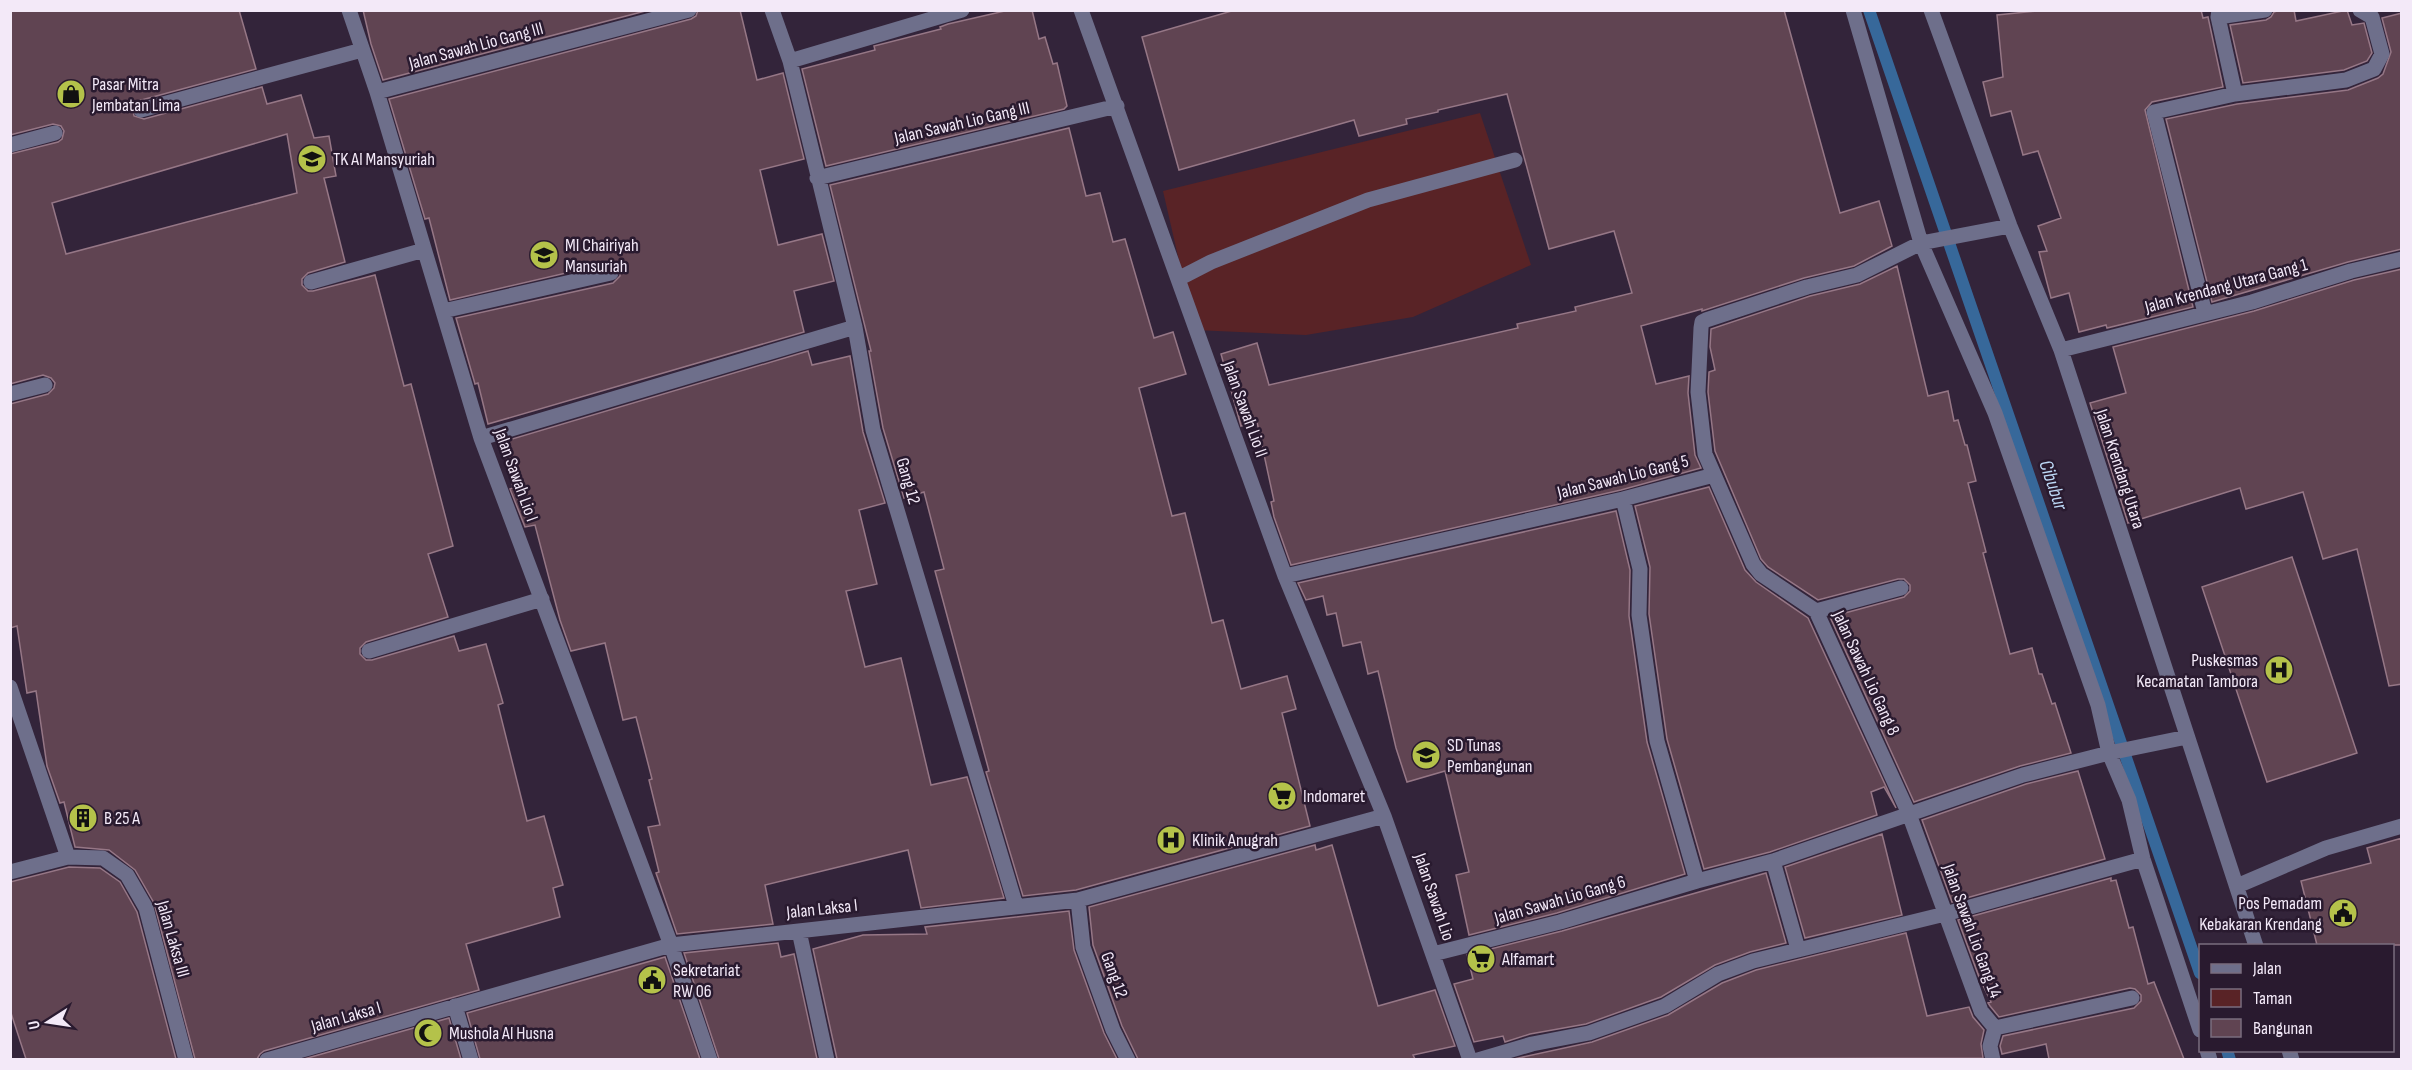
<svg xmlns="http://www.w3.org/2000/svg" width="2412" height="1070" viewBox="0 0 2412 1070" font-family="'Sofia Sans Condensed',sans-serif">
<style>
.green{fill:#592326}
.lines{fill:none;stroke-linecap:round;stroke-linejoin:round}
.stream{stroke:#37689a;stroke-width:12}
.building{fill:#604452;stroke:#967786;stroke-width:1.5;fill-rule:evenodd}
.minor{stroke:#6e6f8b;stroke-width:15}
.labels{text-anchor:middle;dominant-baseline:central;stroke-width:5;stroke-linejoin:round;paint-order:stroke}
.street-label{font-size:18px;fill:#f3e9f8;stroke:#291a2f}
.poi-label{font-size:18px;fill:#f3e9f8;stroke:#291a2f;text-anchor:start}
.water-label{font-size:20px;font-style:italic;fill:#bdd8f6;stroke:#291a2f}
</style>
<rect width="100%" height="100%" fill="#33243a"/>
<path class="green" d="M1480,113L1531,265L1413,317L1306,335L1195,330L1163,191Z"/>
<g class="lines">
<path class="stream" d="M1869,10L2200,973
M2227,1050L2230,1060"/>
</g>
<path class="building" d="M10,10H239L256,69L138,101L132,107L134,116L144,119L262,87L267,104L301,95L314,138L329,136L336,176L324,178L345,262L308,273L302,279V285L308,291H313L375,275L404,386L411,384L453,546L428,554L448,617L366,642L360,648V654L366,660H372L454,636L459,651L486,644L503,703L498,705L527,821L544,816L563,885L553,888L560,917L466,944L479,990L264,1051L260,1054L257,1059H195L154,903L135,870L109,850L75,847L64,802L60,803L47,766L36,691L27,693L17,626L10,628V404L48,394L54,388L55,383L51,378L43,375L10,384V154L58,142L62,139L64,131L61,126L53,124L10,135ZM287,134L297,193L66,254L52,203Z
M363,10H649L383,80L371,44Z
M698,10H740L757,80L783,73L804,159L760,170L778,245L822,234L834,281L794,291L804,332L488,424L478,383L475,384L456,318L613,283L620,276V270L614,264L609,263L450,300L429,218L425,219L389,99L691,19L696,16Z
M1009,10H1032L1039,39L1045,37L1053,64L1057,63L1067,106L1064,109L826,166L802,69L875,50L874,46L941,29L940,27L948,24Z
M1235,10H1784L1840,213L1879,201L1892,246L1854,266L1804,278L1702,311V309L1641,326L1656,384L1689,376L1688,393L1695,455L1701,468L1621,490L1291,565L1274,517L1271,502L1274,501L1257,422L1241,426L1221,354L1257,343L1269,385L1518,328L1517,324L1576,311L1575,307L1632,293L1614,231L1549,249L1507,94L1438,110V112L1406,119L1407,124L1359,136L1354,120L1179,170L1142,37Z
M2047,10H2201L2203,18L2208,17L2223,87L2152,102L2145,110L2193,307L2107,328L2106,325L2079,332L2069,293L2051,298L2039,252L2047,251L2038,226L2061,218L2038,151L2023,155L2011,111L1991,116L1983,82L2003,77L1997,15Z
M2280,10H2294L2296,21L2347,10L2352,25L2364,23L2372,53L2367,61L2344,70L2243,83L2230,25L2266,20L2271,17L2274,12Z
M2402,13V249L2348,262L2212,302L2166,119L2237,104L2348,90L2378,78L2383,74L2391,52L2382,18Z
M1069,128L1086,196L1100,193L1113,242L1125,239L1154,338L1173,332L1186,374L1139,388L1172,516L1185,513L1212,623L1223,620L1241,689L1287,676L1296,709L1282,713L1310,826L1076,890L1023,896L986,772L989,771L935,571L944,569L924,492L904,498L883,428L869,351H871L830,185Z
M1897,266L1928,396L1948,391L1954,421L1958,420L1965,445H1967L1976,481L1968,483L1986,552L1983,553L2010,654L2032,648L2039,674H2042L2052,704L2055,703L2071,753L2020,766L1914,802L1830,617L1904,597L1910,591V585L1904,579H1898L1818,600L1768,567L1761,559L1715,451L1708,392L1709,372L1715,370L1710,347L1711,329L1810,296L1860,284Z
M2402,269V684L2389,686L2357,549L2323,559L2303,492L2246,509L2240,488L2128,523L2090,403L2126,393L2113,347L2254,311L2354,280Z
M808,351L812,365L850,356L863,432L885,503L859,510L877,584L846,591L865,667L901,658L931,785L967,777L1004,898L921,908L908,850L765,885L773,924L677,934L656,873L659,872L648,827L660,825L649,780L652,779L636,717L623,720L605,643L571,651L560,620L535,525L525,527L510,489L513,488L502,442Z
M1709,487L1745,570L1756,582L1808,618L1896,808L1884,787L1871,792L1877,815L1770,852L1704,869L1667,739L1649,614L1650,567L1635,506Z
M1616,511L1630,570L1629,616L1647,742L1685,874L1557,913L1469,935L1456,875L1469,872L1445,771L1407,782L1396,748L1378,671L1368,674L1361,642L1343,646L1336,613L1327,615L1323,596L1306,600L1298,583Z
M2292,557L2357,753L2267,782L2202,587Z
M2078,771L2105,859L1952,902L1922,820L2026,784Z
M1882,834L1902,915L1805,938L1785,867Z
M2402,838V945H2317L2301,881L2371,863L2367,848Z
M1315,845L1316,850L1332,845L1378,1006L1435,990L1455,1046L1413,1055L1415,1059H1138L1122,1026L1093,945L1089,907Z
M69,867L100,868L120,882L137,912L176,1059H26L10,1010V882Z
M1766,873L1786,943L1750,952L1715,965L1661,997L1586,1024L1530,1034L1505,1042L1503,1036L1474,1042L1454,984L1473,979L1467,955L1562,931Z
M2111,878V881L2116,880L2129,928L2133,927L2148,984L2154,982L2184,1059H2049L2046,1044L2002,1054L2000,1046L2003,1036L2134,1008L2141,1001V995L2135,989L2130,988L1999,1017L1990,1006L1988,1003L1991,1002L1979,977L1958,920Z
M1069,911L1074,950L1104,1033L1117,1059H837L813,949L863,935L927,934L925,927Z
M1906,933L1927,1016L1969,1007L1973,1017L1984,1030L1981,1044L1983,1058L1514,1059L1592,1042L1668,1015L1722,983L1756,970Z
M778,943L781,957L794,954L817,1059H719L684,953Z
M665,957L700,1059H480L467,1013Z
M449,1018L461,1059H304Z"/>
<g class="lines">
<path class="minor" d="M349,10L377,92L481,438L671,945L710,1060
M772,10L790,61L962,10
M1081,10L1285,576L1384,816L1470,1060
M1853,10L1921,243L1995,413L2098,705L2109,753L2129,800L2143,859L2200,1030
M1931,10L2010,226L2061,350L2256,946
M2219,10L2218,17L2265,10
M2218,17L2235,94
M790,61L855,327L873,430L1016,906
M377,92L689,10
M141,110L362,50
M10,145L55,133
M817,178L1117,106
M1178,279L1211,262L1368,200L1515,160
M311,282L424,250
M443,311L611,273
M2205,313L2154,112L2235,94L2346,80L2374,69L2382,54L2372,17L2360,10
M2061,350L2252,302L2351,271L2402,259
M10,394L45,385
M481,438L855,327
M1623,499L1640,569L1639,615L1657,741L1697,881L1773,861L2023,775L2109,753L2187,737
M1285,576L1623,499L1714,475
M1816,611L1901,588
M369,651L542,599
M10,687L68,857
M1773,861L1798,949
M10,872L68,857L103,858L127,875L146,908L186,1060
M2237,886L2326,848L2402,826
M1078,900L1083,947L1113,1030L1128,1060
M799,931L827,1060
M1433,954L1560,922L1697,881
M455,1006L471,1060
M1995,1028L2132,998
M2207,1050L2210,1060
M2289,1050L2292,1060
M267,1060L671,945L1078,900L1384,816
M1478,1060L1532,1044L1589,1033L1665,1006L1718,974L1753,961L1945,914L2143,859
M1993,1060L1990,1046L1995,1028L1981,1011L1909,814L1816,611L1761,574L1753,564L1705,454L1698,392L1701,328L1702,322L1706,320L1807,287L1857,275L1921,243L2010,226"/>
</g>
<defs>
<g id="shop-disc" transform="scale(1.5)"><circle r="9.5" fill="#b4c24a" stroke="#291a2f"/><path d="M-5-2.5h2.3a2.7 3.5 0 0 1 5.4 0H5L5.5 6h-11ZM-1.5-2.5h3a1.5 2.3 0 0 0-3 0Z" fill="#111"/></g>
<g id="school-disc" transform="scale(1.5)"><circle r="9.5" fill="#b4c24a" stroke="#291a2f"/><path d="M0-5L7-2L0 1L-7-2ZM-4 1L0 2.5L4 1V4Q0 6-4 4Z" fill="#111"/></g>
<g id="hospital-disc" transform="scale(1.5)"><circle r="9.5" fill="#b4c24a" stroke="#291a2f"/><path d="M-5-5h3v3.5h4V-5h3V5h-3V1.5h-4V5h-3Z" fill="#111"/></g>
<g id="supermarket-disc" transform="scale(1.5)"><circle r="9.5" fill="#b4c24a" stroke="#291a2f"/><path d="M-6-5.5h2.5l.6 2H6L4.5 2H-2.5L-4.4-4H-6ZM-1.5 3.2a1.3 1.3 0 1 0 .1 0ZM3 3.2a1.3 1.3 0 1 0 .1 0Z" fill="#111"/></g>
<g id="building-disc" transform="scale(1.5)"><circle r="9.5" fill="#b4c24a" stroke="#291a2f"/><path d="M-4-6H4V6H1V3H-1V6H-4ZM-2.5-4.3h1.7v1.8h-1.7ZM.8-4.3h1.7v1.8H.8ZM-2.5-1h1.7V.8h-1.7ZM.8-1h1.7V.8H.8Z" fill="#111"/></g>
<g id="civic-disc" transform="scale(1.5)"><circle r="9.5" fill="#b4c24a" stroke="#291a2f"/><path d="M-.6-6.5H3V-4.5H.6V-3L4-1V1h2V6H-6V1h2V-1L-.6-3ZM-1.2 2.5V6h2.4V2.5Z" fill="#111"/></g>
<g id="mosque-disc" transform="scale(1.5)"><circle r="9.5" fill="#b4c24a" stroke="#291a2f"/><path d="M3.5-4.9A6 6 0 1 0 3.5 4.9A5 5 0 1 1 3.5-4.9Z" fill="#111"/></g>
</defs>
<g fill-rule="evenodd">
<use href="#shop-disc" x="71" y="94"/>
<use href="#school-disc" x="312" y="159"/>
<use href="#school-disc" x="544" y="255"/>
<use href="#hospital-disc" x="2279" y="670"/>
<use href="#school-disc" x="1426" y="755"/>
<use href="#supermarket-disc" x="1282" y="796"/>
<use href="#building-disc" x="83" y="818"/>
<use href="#hospital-disc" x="1171" y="840"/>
<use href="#civic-disc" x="2343" y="913"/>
<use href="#supermarket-disc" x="1481" y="959"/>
<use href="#civic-disc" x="652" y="980"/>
<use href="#mosque-disc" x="428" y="1033"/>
</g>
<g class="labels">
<g class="street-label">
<text transform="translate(476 46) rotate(-15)">Jalan Sawah Lio Gang III</text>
<text transform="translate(962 123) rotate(-13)">Jalan Sawah Lio Gang III</text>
<text transform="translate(2226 286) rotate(-15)">Jalan Krendang Utara Gang 1</text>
<text transform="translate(1245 409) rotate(70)">Jalan Sawah Lio II</text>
<text transform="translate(2120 469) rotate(72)">Jalan Krendang Utara</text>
<text transform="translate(516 475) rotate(70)">Jalan Sawah Lio I</text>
<text transform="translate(1623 477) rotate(-14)">Jalan Sawah Lio Gang 5</text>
<text transform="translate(908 481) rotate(74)">Gang 12</text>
<text transform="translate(1866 673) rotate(65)">Jalan Sawah Lio Gang 8</text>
<text transform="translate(1434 897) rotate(71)">Jalan Sawah Lio</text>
<text transform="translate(1560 900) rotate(-16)">Jalan Sawah Lio Gang 6</text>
<text transform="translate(822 909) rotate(-6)">Jalan Laksa I</text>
<text transform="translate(1972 931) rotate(70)">Jalan Sawah Lio Gang 14</text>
<text transform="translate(173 939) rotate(74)">Jalan Laksa III</text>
<text transform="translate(1114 975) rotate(70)">Gang 12</text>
<text transform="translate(346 1017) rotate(-16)">Jalan Laksa I</text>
</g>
<g class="poi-label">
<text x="92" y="84">Pasar Mitra<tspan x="92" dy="21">Jembatan Lima</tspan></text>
<text x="333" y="159">TK Al Mansyuriah</text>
<text x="565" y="245">MI Chairiyah<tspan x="565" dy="21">Mansuriah</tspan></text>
<text x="2258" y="660" text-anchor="end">Puskesmas<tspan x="2258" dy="21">Kecamatan Tambora</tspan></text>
<text x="1447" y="745">SD Tunas<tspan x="1447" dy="21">Pembangunan</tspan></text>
<text x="1303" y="796">Indomaret</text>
<text x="104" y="818">B 25 A</text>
<text x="1192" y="840">Klinik Anugrah</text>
<text x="2322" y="903" text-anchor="end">Pos Pemadam<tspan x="2322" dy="21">Kebakaran Krendang</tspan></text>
<text x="1502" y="959">Alfamart</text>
<text x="673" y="970">Sekretariat<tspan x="673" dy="21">RW 06</tspan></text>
<text x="449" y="1033">Mushola Al Husna</text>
</g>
<g class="water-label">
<text transform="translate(2053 485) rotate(71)">Cibubur</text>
</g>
</g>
<rect width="2412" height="1070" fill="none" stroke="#f3e9f8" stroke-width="24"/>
<rect x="2199" y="944" width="195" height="108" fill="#291a2f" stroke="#7a6d7f" stroke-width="1.5"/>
<rect x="2211" y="964" width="30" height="9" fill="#6e6f8b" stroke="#7a6d7f" stroke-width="1.5"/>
<text x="2253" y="974" font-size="18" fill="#f3e9f8">Jalan</text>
<rect x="2211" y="989" width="30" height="18" fill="#592326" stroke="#7a6d7f" stroke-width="1.5"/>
<text x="2253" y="1004" font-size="18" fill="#f3e9f8">Taman</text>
<rect x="2211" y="1019" width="30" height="18" fill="#604452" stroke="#7a6d7f" stroke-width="1.5"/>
<text x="2253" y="1034" font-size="18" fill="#f3e9f8">Bangunan</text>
<g transform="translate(48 1022) rotate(258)" stroke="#291a2f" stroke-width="4.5" paint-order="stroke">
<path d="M0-4.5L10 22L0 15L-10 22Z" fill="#f3e9f8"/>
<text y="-9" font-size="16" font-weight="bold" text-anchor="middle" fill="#f3e9f8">U</text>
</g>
</svg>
